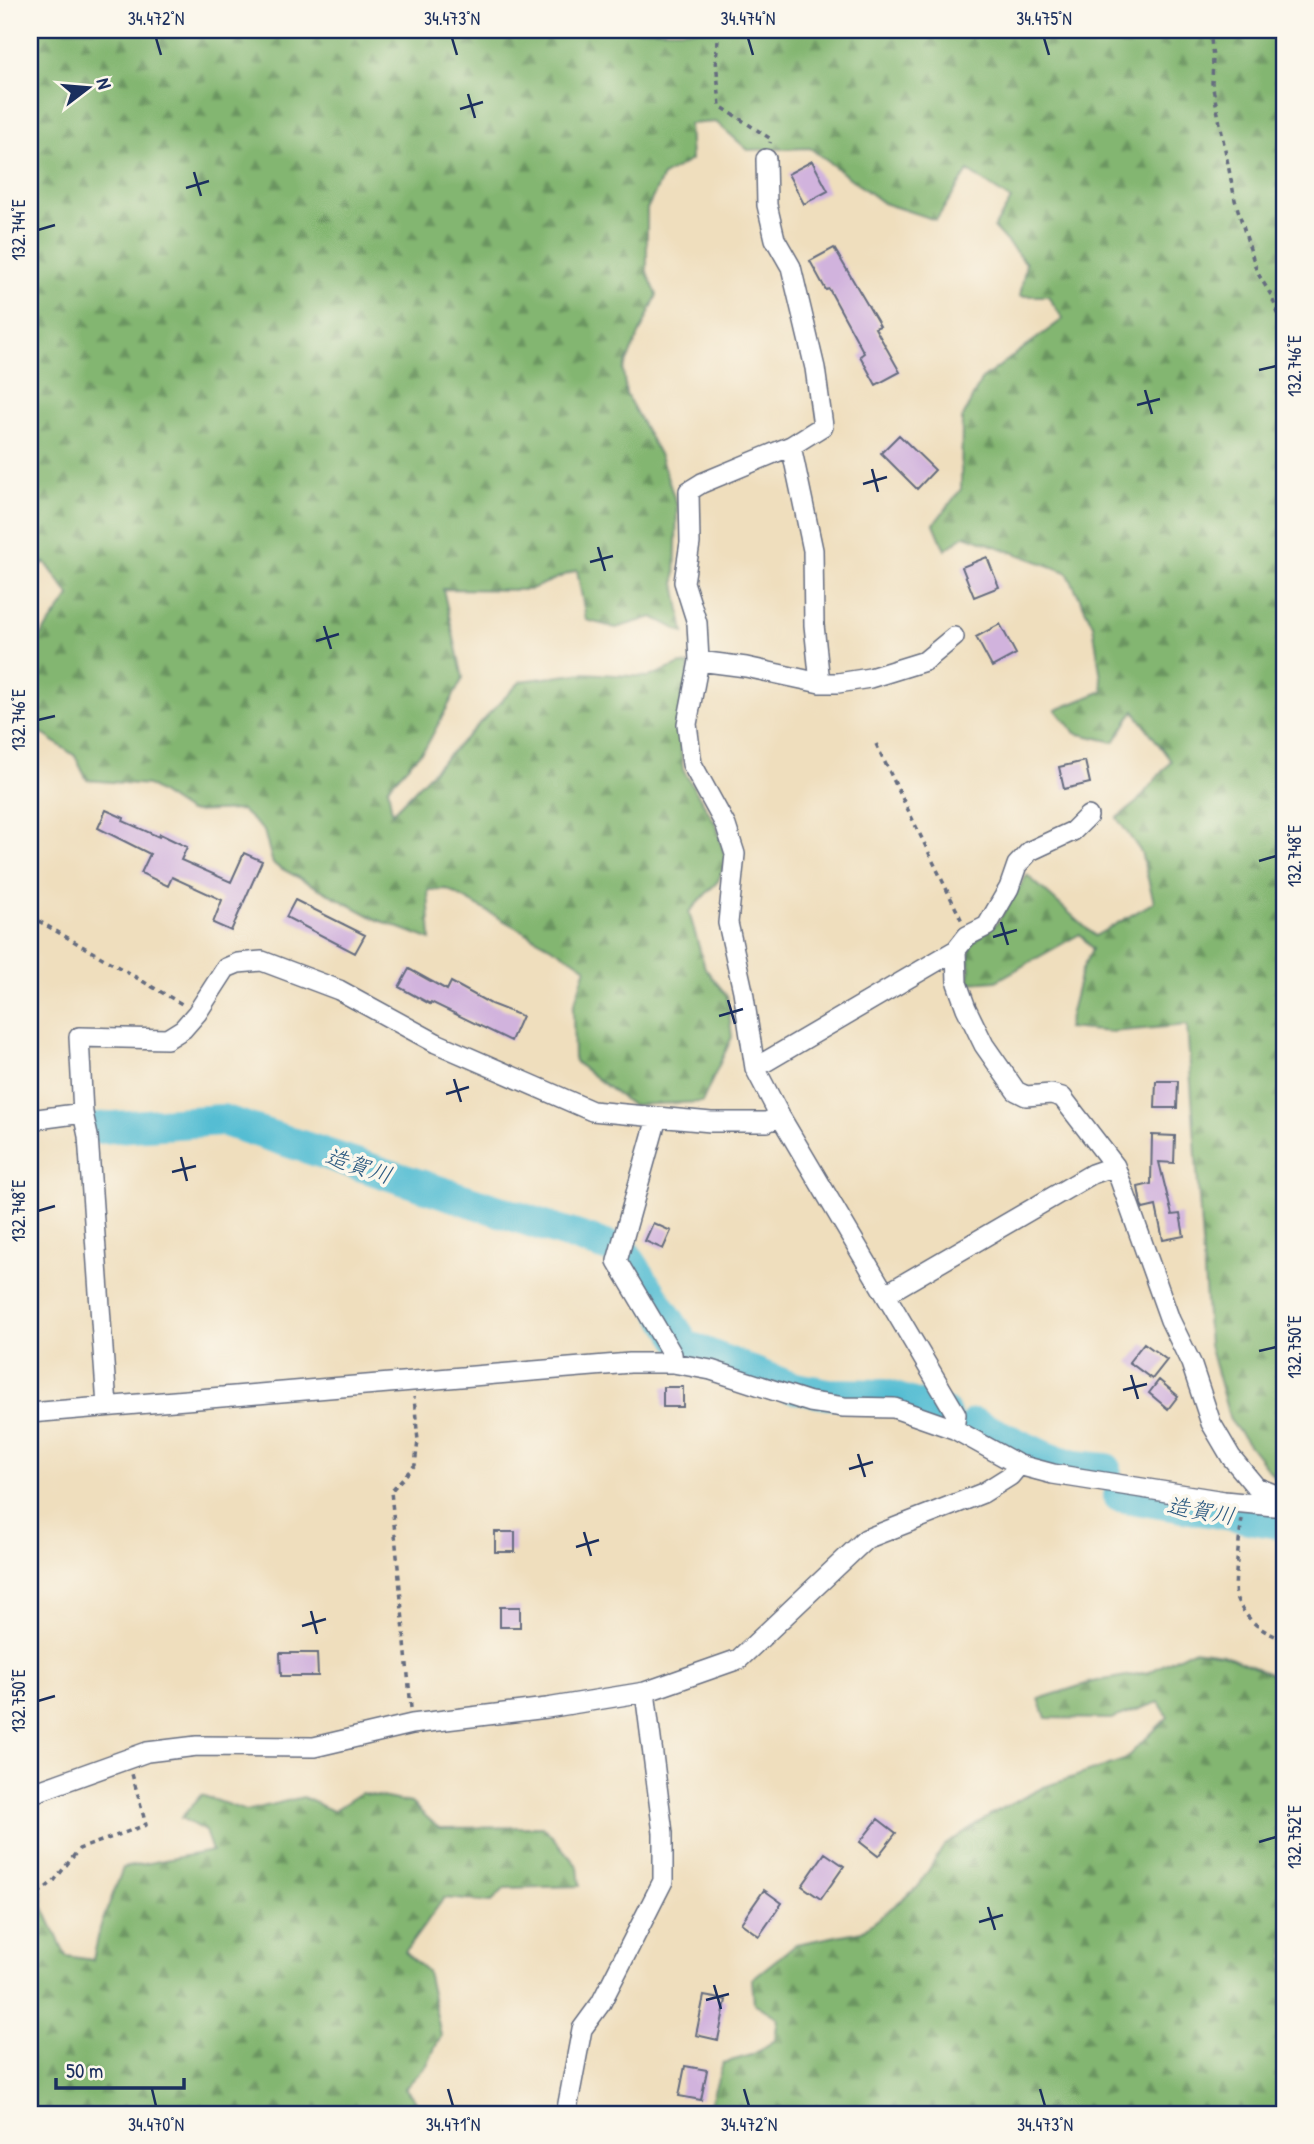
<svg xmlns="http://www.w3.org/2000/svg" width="1314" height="2144" viewBox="0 0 1314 2144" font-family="'Patrick Hand','Klee One',sans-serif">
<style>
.forest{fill:url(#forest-firs);stroke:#4f7268;stroke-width:2}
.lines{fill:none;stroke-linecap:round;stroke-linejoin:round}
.river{stroke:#55bdd3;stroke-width:32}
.building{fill:#d1b3dd}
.minor-casing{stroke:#656c7f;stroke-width:22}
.path{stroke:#656c7f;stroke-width:3.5;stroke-dasharray:5 5;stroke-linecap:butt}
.minor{stroke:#fff;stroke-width:19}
.ticks{fill:none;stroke:#1b2f5e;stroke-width:2.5}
.labels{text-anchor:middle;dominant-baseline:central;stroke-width:7;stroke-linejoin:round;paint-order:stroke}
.water-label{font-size:23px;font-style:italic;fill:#2c5a81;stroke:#fbf7ec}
.neatline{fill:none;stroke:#1b2f5e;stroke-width:2.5}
.ticks-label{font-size:18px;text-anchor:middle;fill:#1b2f5e}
</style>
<defs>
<pattern id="forest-firs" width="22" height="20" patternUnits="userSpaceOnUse" patternTransform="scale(1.75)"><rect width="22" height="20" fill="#83b671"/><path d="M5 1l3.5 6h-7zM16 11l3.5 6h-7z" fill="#6a9460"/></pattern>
</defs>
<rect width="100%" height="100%" fill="#fbf7ec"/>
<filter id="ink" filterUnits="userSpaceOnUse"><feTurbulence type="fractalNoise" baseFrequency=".0143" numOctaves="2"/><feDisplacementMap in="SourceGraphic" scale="14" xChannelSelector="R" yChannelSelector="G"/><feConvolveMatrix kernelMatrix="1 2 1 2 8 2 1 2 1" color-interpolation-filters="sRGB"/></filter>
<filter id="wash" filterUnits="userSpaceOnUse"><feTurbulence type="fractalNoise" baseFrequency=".00686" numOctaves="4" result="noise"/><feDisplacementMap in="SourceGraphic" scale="28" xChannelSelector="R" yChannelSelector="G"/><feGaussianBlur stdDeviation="1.57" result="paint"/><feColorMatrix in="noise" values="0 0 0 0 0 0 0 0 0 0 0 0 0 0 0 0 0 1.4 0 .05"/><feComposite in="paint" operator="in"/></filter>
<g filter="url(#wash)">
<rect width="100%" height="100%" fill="#efdebd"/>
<path class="forest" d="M30,30H1284V1478L1274,1477L1230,1420L1209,1345L1187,1025L1111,1032L1067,1028L1081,972L1092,949L1080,934L996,981L969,983L970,945L998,922L1027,875L1095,936L1154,902L1141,852L1117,818L1137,802L1171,761L1134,711L1114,742L1075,733L1056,710L1103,691L1093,625L1067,572L965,535L945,550L934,524L961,489L962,419L981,380L1063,319L1048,296H1020L1026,263L994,228L1011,200L968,171L936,220L883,203L810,148L748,150L716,122L689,124L691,160L663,176L647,209V272L657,295L623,370L626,394L660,456L677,506L675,583L684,633L653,617L616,628L586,620L577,570L529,590L443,589L463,678L426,747L388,787L392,813L521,681L584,673L649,677L681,664L689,665L680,742L683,770L717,826L726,862L718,881L689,912L705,968L727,996L732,1037L702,1102L631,1105L574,1061L573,1008L586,968L573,959L447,889L428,890L431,940L376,919L273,864L264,831L241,810L189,812L148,785L87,780L75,756L40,732L30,729V650L70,596L45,562L30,572Z
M1193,1650L1223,1654L1284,1680V2114H707L723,2063L752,2055L775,2040L778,2018L754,2003L752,1979L796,1944L862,1931L918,1887L944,1846L991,1814L1044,1787L1124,1760L1168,1717L1159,1702L1111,1719L1046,1718L1039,1699L1092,1682L1149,1672Z
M361,1793L411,1803L439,1828L544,1827L578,1867L580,1886L505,1888L491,1902L444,1898L405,1952L427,1971L441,2035L427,2065L405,2088L423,2110L422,2114H30V1840L37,1860L44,1908L66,1956L93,1960L100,1928L123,1868L212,1851L205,1831L181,1818L201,1795L246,1811L303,1797L333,1811Z"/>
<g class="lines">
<path class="river" d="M99,1128L222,1120L612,1248
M626,1255L685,1345L790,1387L829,1394L885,1395L945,1414
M975,1424L1045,1457L1076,1466L1106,1469
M1119,1496L1284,1524"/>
</g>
<g id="blocks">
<path class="building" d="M812,161L828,191L804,204L788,174Z
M834,248L880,326L875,328L900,372L876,385L860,356L864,353L829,289L826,290L810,261Z
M899,435L935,470L917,489L881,453Z
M987,557L999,587L974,597L962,567Z
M1000,624L1016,654L992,667L976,637Z
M1085,761L1090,783L1064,789L1059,767Z
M106,810L124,818L123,821L159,837L160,834L187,847L181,860L231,882L244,853L262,861L231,931L213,923L222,900L172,877L168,886L141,873L150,854L98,828Z
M295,900L365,935L355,953L286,917Z
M409,969L447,990L451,982L491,1004L522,1016L511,1041L431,1002L430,1004L399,987Z
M1156,1081H1178L1177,1108H1155Z
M1152,1135L1175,1136L1174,1163L1159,1162L1172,1215L1180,1214L1184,1236L1163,1240L1156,1206L1143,1209L1141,1204L1138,1187L1151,1184Z
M653,1223L671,1231L663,1249L645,1241Z
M1144,1343L1167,1360L1152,1379L1129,1362Z
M1159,1380L1178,1396L1168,1409L1149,1393Z
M663,1387H683V1407H663Z
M495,1532H515V1552H495Z
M500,1607H520V1627H500Z
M280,1653H317L318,1676H281Z
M878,1819L896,1833L878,1856L860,1842Z
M825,1853L844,1866L821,1899L802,1886Z
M764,1890L782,1903L759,1936L741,1923Z
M704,1996L726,2000L718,2040L696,2035Z
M685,2066L707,2070L701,2100L679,2096Z"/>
</g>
</g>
<g filter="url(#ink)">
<use href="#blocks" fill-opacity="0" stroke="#656c7f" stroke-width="2"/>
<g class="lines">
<g class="minor-casing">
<path id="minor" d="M766,159L767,205L775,239L791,267L815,368L823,426L791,446L702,483L689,491L690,543L684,582L697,623L699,661L687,724L692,764L726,826L735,854L728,923L743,991L755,1068L780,1116L956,1414L954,1429
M791,446L813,550L814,625L820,683
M699,661L746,667L820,683H838L870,678L925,661L954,637
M956,950L957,983L966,1008L984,1045L1016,1091L1026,1096L1051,1094L1062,1097L1115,1166L1170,1320L1191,1363L1211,1423L1231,1457L1256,1487L1276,1495H1284
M755,1068L956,950L967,936L987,926L1009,888L1017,865L1030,851L1073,831L1088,816
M657,1118L617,1261L672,1354L673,1363
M30,1120L83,1113
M886,1294L1092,1174L1115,1166
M107,1406L88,1136L83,1113L79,1037L167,1039L183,1029L197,1013L226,968L238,963L262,961L339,990L436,1043L592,1111L711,1122H767L780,1116
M30,1413L630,1363H673L711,1370L810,1402L844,1407L894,1408L954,1429L1019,1465L1053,1474L1224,1501L1284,1507
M30,1794L147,1752L197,1746L314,1747L412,1724L547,1708L645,1692L739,1659L866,1539L983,1493L1010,1476L1019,1465
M566,2114L582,2029L601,2003L663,1881V1833L645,1692"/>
</g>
<path class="path" d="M719,30L716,59L720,106L771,139L770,143
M1210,30L1213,58L1212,83L1235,200L1257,272L1271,295L1284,329
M876,744L962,921
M30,916L182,1004
M1242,1519C1240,1532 1233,1588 1236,1597C1245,1619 1262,1633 1284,1639
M411,1708L391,1491L415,1465L418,1441L414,1397
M30,1900L54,1881L79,1849L146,1825L132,1774"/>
<use href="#minor" class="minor"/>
</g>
</g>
<path class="ticks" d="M156,38L161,55M452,38L457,55M748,38L753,55M1044,38L1049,55M468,94L475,118M460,109L483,102M194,172L201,196M186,188L209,181M38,230L55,225M1259,370L1276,366M1145,390L1152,414M1137,405L1160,399M872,469L878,492M863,484L887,477M598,547L605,571M590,562L613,556M324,626L331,649M316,641L339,634M38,720L55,716M1259,861L1276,856M1001,922L1008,945M993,937L1017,930M728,1000L735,1024M719,1016L743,1009M454,1079L461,1102M446,1094L469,1087M181,1157L187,1181M172,1172L196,1166M38,1211L55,1206M1259,1351L1276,1347M1131,1375L1138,1399M1123,1390L1147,1384M858,1454L865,1477M849,1469L873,1462M584,1532L591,1556M576,1547L599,1540M311,1611L317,1634M302,1626L326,1619M38,1701L55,1696M1259,1842L1276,1837M988,1907L995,1930M979,1922L1003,1915M714,1985L721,2009M706,2000L729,1994M152,2089L156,2106M448,2089L453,2106M744,2089L749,2106M1040,2089L1045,2106"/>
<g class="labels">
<g class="water-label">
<text transform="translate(359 1165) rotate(18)">造賀川</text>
<text transform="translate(1201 1510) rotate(10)">造賀川</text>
</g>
</g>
<rect width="1314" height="2144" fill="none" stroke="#fbf7ec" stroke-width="77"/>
<g transform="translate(88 88) rotate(74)" stroke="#fbf7ec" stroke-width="5" paint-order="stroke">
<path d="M0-5L12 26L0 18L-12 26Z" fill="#1b2f5e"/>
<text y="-10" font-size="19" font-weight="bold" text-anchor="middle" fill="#1b2f5e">N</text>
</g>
<path d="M56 2078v10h128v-10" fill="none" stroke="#1b2f5e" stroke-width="3.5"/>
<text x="66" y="2078" font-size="21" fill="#1b2f5e" stroke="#fbf7ec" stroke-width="5" paint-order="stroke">50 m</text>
<rect x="38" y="38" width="1238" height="2068" class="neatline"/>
<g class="ticks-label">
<text x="156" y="25">34.472°N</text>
<text x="452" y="25">34.473°N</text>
<text x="748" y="25">34.474°N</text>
<text x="1044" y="25">34.475°N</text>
<text transform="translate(19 230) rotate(-90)" y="6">132.744°E</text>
<text transform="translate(1295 366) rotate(-90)" y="6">132.746°E</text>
<text transform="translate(19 720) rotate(-90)" y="6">132.746°E</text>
<text transform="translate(1295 856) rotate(-90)" y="6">132.748°E</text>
<text transform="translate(19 1211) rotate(-90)" y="6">132.748°E</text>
<text transform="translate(1295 1347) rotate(-90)" y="6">132.750°E</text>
<text transform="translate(19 1701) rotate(-90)" y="6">132.750°E</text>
<text transform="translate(1295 1837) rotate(-90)" y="6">132.752°E</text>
<text x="156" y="2131">34.470°N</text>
<text x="453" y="2131">34.471°N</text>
<text x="749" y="2131">34.472°N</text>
<text x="1045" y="2131">34.473°N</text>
</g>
</svg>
